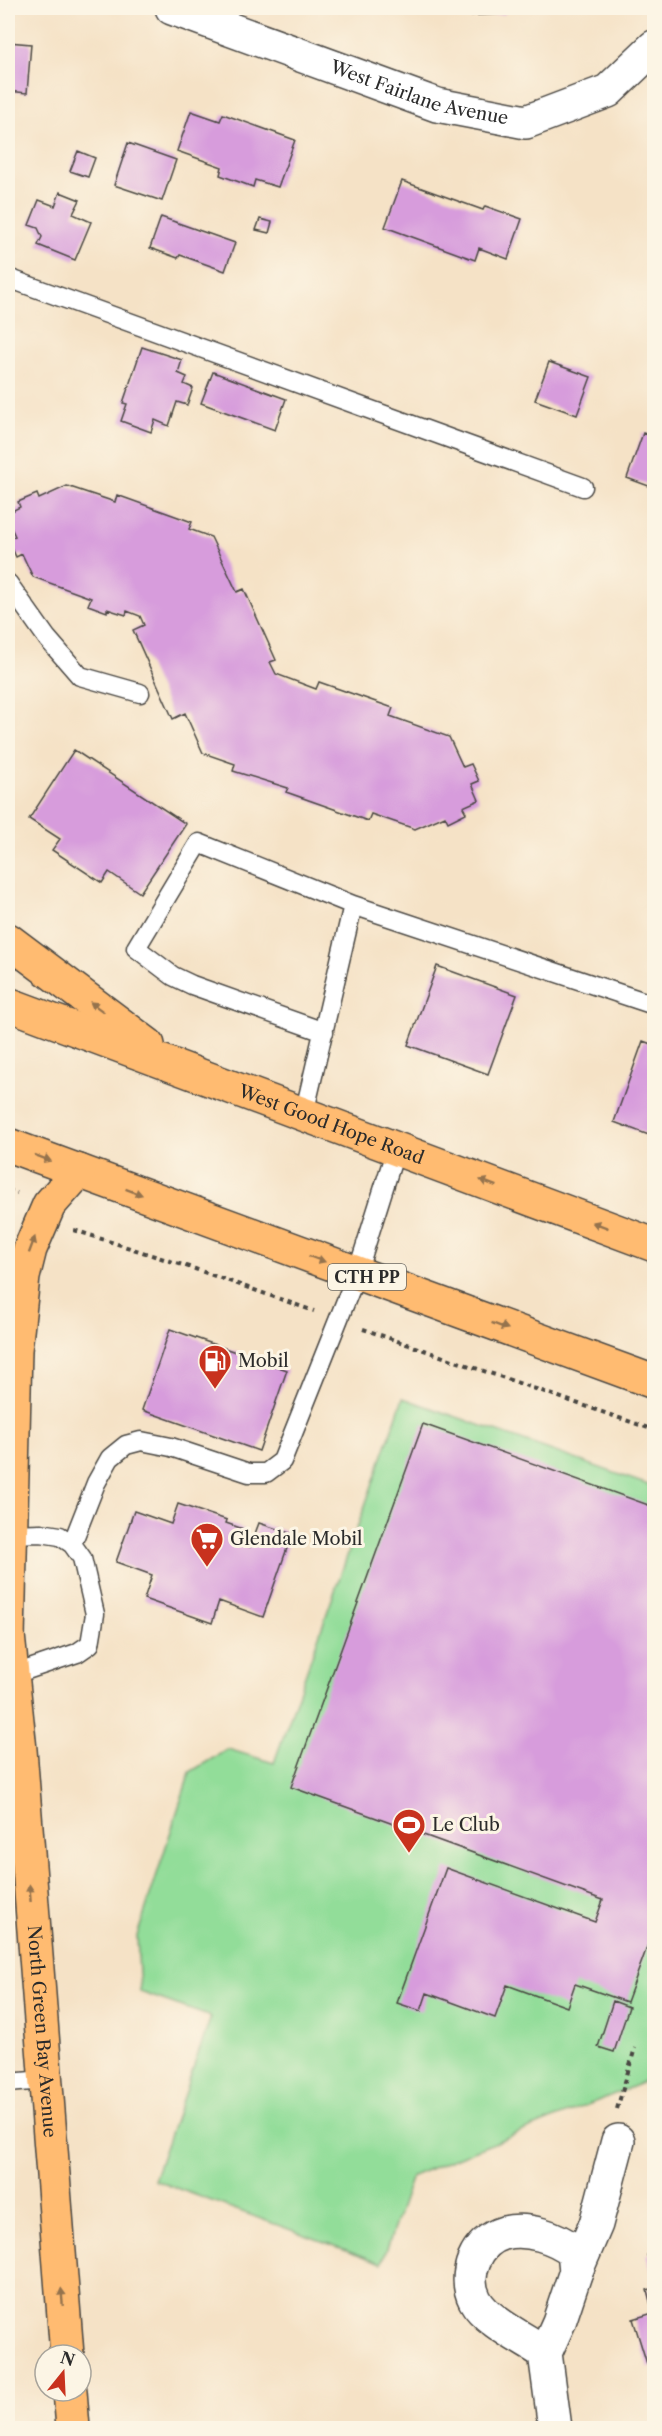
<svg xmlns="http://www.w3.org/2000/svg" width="662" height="2436" viewBox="0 0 662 2436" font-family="'Libre Caslon Text',serif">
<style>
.green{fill:#92dd99;stroke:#5e8462;stroke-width:1.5}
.building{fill:#d79cdc}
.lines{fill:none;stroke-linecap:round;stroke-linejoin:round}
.lane-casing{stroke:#494642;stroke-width:21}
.street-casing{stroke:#494642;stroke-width:36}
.primary-casing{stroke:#494642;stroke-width:36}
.path{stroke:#494642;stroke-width:4;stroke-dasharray:4.5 4.5;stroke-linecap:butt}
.lane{stroke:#fff;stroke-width:18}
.street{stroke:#fff;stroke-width:33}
.primary{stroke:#ffbb71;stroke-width:33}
.oneway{fill:#95734e}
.labels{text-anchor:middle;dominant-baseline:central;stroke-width:6;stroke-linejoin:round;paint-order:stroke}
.shield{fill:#fcf5e5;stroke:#6a6863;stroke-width:1.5}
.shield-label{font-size:16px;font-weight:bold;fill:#2b2b2b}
.street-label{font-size:18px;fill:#2b2b2b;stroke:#fcf5e5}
.poi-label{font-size:18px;fill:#2b2b2b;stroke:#fcf5e5;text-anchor:start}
</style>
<rect width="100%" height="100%" fill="#fcf5e5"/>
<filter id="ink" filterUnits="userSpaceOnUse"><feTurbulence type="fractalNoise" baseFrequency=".0167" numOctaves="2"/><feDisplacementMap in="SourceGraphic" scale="12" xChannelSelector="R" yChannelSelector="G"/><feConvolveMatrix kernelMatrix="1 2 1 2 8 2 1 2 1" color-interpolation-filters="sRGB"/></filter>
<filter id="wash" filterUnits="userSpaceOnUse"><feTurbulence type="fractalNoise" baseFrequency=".008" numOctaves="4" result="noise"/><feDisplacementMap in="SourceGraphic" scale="24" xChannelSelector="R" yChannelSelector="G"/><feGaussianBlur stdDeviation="1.35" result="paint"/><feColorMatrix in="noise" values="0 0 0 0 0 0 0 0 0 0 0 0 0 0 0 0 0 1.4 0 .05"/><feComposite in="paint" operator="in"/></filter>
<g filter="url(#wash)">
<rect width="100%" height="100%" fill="#f5e2c6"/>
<path class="green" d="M403,1398L654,1487V2078L412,2176L382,2263L154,2180L211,2017L140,1992L137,1936L190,1772L228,1749L274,1763Z"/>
<g id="blocks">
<path class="building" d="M458,8H505V14L459,16Z
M8,42L31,44L27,93L8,91Z
M191,111L220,121L223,114L295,140L278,187L255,180L253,187L220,175L222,167L177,151Z
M128,143L176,160L162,201L114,185Z
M78,151L95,158L88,177L70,171Z
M402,181L483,210L485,206L522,219L508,259L479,248L475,260L385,227Z
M60,192L80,200L73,214L91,222L75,260L38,245L42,237L38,228L29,225L39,200L55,206Z
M161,217L235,243L225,271L180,255L178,258L150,248Z
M260,219L272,222L269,233L256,230Z
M142,347L182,360L178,373L187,377L184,384L193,388L187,405L177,402L169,426L155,420L151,432L121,421L127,404L123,403Z
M549,362L591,377L577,415L535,400Z
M213,372L286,399L275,430L201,403Z
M643,433L654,437V488L627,478Z
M67,486L115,502L117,495L192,522L189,529L211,537L237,592L244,589L276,660L270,662L276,674L316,689L319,682L393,708L390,716L449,737L463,767L471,764L479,781L472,784L479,800L463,807L466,813L448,822L445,816L415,829L371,814L368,821L286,792L288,788L233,771L235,764L203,753L185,713L173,719L133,630L144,625L140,616L127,611L126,615L107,609V612L88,605L91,598L33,577L22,554L16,557L8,539L15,536L8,521V513L20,507L18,502L37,494L39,499Z
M74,750L186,824L140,893L109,872L102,883L52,850L60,839L29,819Z
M437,966L517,995L488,1074L408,1045Z
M643,1041L654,1045V1137L614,1122Z
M170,1329L287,1370L259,1451L142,1410Z
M423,1424L654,1507V1928L627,2002L575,1984L567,2007L507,1985L495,2018L427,1993L421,2011L397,2003L446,1868L595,1922L603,1900L291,1787Z
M178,1504L227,1520L226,1523L246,1530L241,1543L250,1547L259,1523L292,1534L263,1617L219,1601L212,1623L144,1599L152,1575L116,1562L134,1511L171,1524Z
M613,2001L629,2007L614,2052L598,2047Z
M654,2253V2279L647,2255Z
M654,2288V2365L648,2367L633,2319L653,2313L647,2290Z"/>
</g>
</g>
<g filter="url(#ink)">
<use href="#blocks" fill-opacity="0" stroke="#494642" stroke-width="1.5"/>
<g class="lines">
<g class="lane-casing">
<path id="lane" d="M8,278L583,487
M8,583L47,638L80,676L140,693
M324,1032L192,985L173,976L136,948L199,843L353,905
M304,1114L353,905L654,1005
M10,1534L41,1533L60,1536L72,1544L82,1558L95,1614L90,1644L77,1653L12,1675
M72,1544L96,1483L110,1458L126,1445L141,1441L171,1447L249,1473H266L282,1461L357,1273L396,1149
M8,2083L44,2080"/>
</g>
<g class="street-casing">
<g id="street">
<path id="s1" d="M172,8L437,105L526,122L608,91L654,47"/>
<path d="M576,2271L596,2224L618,2141"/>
<path d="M545,2353C525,2339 486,2321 475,2300C462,2275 476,2241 504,2233C527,2227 556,2237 574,2251L576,2271L559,2322L545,2353L555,2428"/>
</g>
</g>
<g class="primary-casing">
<g id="primary">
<path d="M8,940L148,1045"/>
<path id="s2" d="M8,1004L654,1245"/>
<path d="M8,1145L654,1382"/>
<path id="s3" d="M8,1635L20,1750L67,2355"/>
<path d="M8,1638L15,1350L23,1277L30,1249L49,1205L79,1171"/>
<path d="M70,2391L73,2428"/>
</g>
</g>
<path class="path" d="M8,1074L11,1101
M8,1190L17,1193
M74,1230L195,1269L314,1311
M363,1329L654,1430
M617,2109L635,2048"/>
<use href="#lane" class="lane"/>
<use href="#street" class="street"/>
<use href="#primary" class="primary"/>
</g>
<defs><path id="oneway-solid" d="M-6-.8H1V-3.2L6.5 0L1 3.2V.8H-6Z" transform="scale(1.5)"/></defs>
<g class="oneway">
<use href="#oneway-solid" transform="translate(97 1007) rotate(-143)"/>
<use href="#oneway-solid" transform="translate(43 1158) rotate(21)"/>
<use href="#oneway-solid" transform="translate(488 1183) rotate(-159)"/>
<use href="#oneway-solid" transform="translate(134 1192) rotate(20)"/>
<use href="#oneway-solid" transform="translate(600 1225) rotate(-160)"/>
<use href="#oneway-solid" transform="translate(32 1245) rotate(-70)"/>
<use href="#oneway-solid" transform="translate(317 1259) rotate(20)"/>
<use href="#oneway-solid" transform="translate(500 1326) rotate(20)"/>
<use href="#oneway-solid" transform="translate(30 1893) rotate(-94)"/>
<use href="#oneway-solid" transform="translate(62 2297) rotate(-95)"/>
</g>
</g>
<defs>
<g id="fuel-pin" transform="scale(1.725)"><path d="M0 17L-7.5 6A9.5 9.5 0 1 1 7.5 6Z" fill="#c8321e" stroke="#fcf5e5"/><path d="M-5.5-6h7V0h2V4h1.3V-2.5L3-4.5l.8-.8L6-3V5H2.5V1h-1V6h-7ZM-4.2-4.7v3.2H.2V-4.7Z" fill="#fff"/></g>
<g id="supermarket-pin" transform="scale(1.725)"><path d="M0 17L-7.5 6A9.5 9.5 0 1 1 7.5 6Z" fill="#c8321e" stroke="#fcf5e5"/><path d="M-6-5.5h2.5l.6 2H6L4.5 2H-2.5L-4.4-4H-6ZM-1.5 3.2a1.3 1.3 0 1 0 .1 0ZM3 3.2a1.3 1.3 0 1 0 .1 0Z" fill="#fff"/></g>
<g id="stadium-pin" transform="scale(1.725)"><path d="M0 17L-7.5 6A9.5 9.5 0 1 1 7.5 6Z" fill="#c8321e" stroke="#fcf5e5"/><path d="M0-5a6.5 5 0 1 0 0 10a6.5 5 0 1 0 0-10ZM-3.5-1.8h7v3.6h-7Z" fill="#fff"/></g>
</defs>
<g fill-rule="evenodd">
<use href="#fuel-pin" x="215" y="1361"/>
<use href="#supermarket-pin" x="207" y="1539"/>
<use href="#stadium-pin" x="409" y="1825"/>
</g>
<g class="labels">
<rect class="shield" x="328" y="1264" width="78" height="26" rx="4.5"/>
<g class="shield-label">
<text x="367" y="1277">CTH PP</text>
</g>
<g class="street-label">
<text stroke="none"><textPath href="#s1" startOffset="262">West Fairlane Avenue</textPath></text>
<text stroke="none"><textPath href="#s2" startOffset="345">West Good Hope Road</textPath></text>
<text stroke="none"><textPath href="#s3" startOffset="398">North Green Bay Avenue</textPath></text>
</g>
<g class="poi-label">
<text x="238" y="1361">Mobil</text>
<text x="230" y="1539">Glendale Mobil</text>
<text x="432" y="1825">Le Club</text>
</g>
</g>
<rect width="662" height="2436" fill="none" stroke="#fcf5e5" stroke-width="30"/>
<g transform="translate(63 2373) rotate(18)"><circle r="28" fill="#fcf5e5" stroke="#a8a49b" stroke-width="1.5"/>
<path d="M0-4.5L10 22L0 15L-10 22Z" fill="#c8321e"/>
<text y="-9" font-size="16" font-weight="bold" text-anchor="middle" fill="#2b2b2b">N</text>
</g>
</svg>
